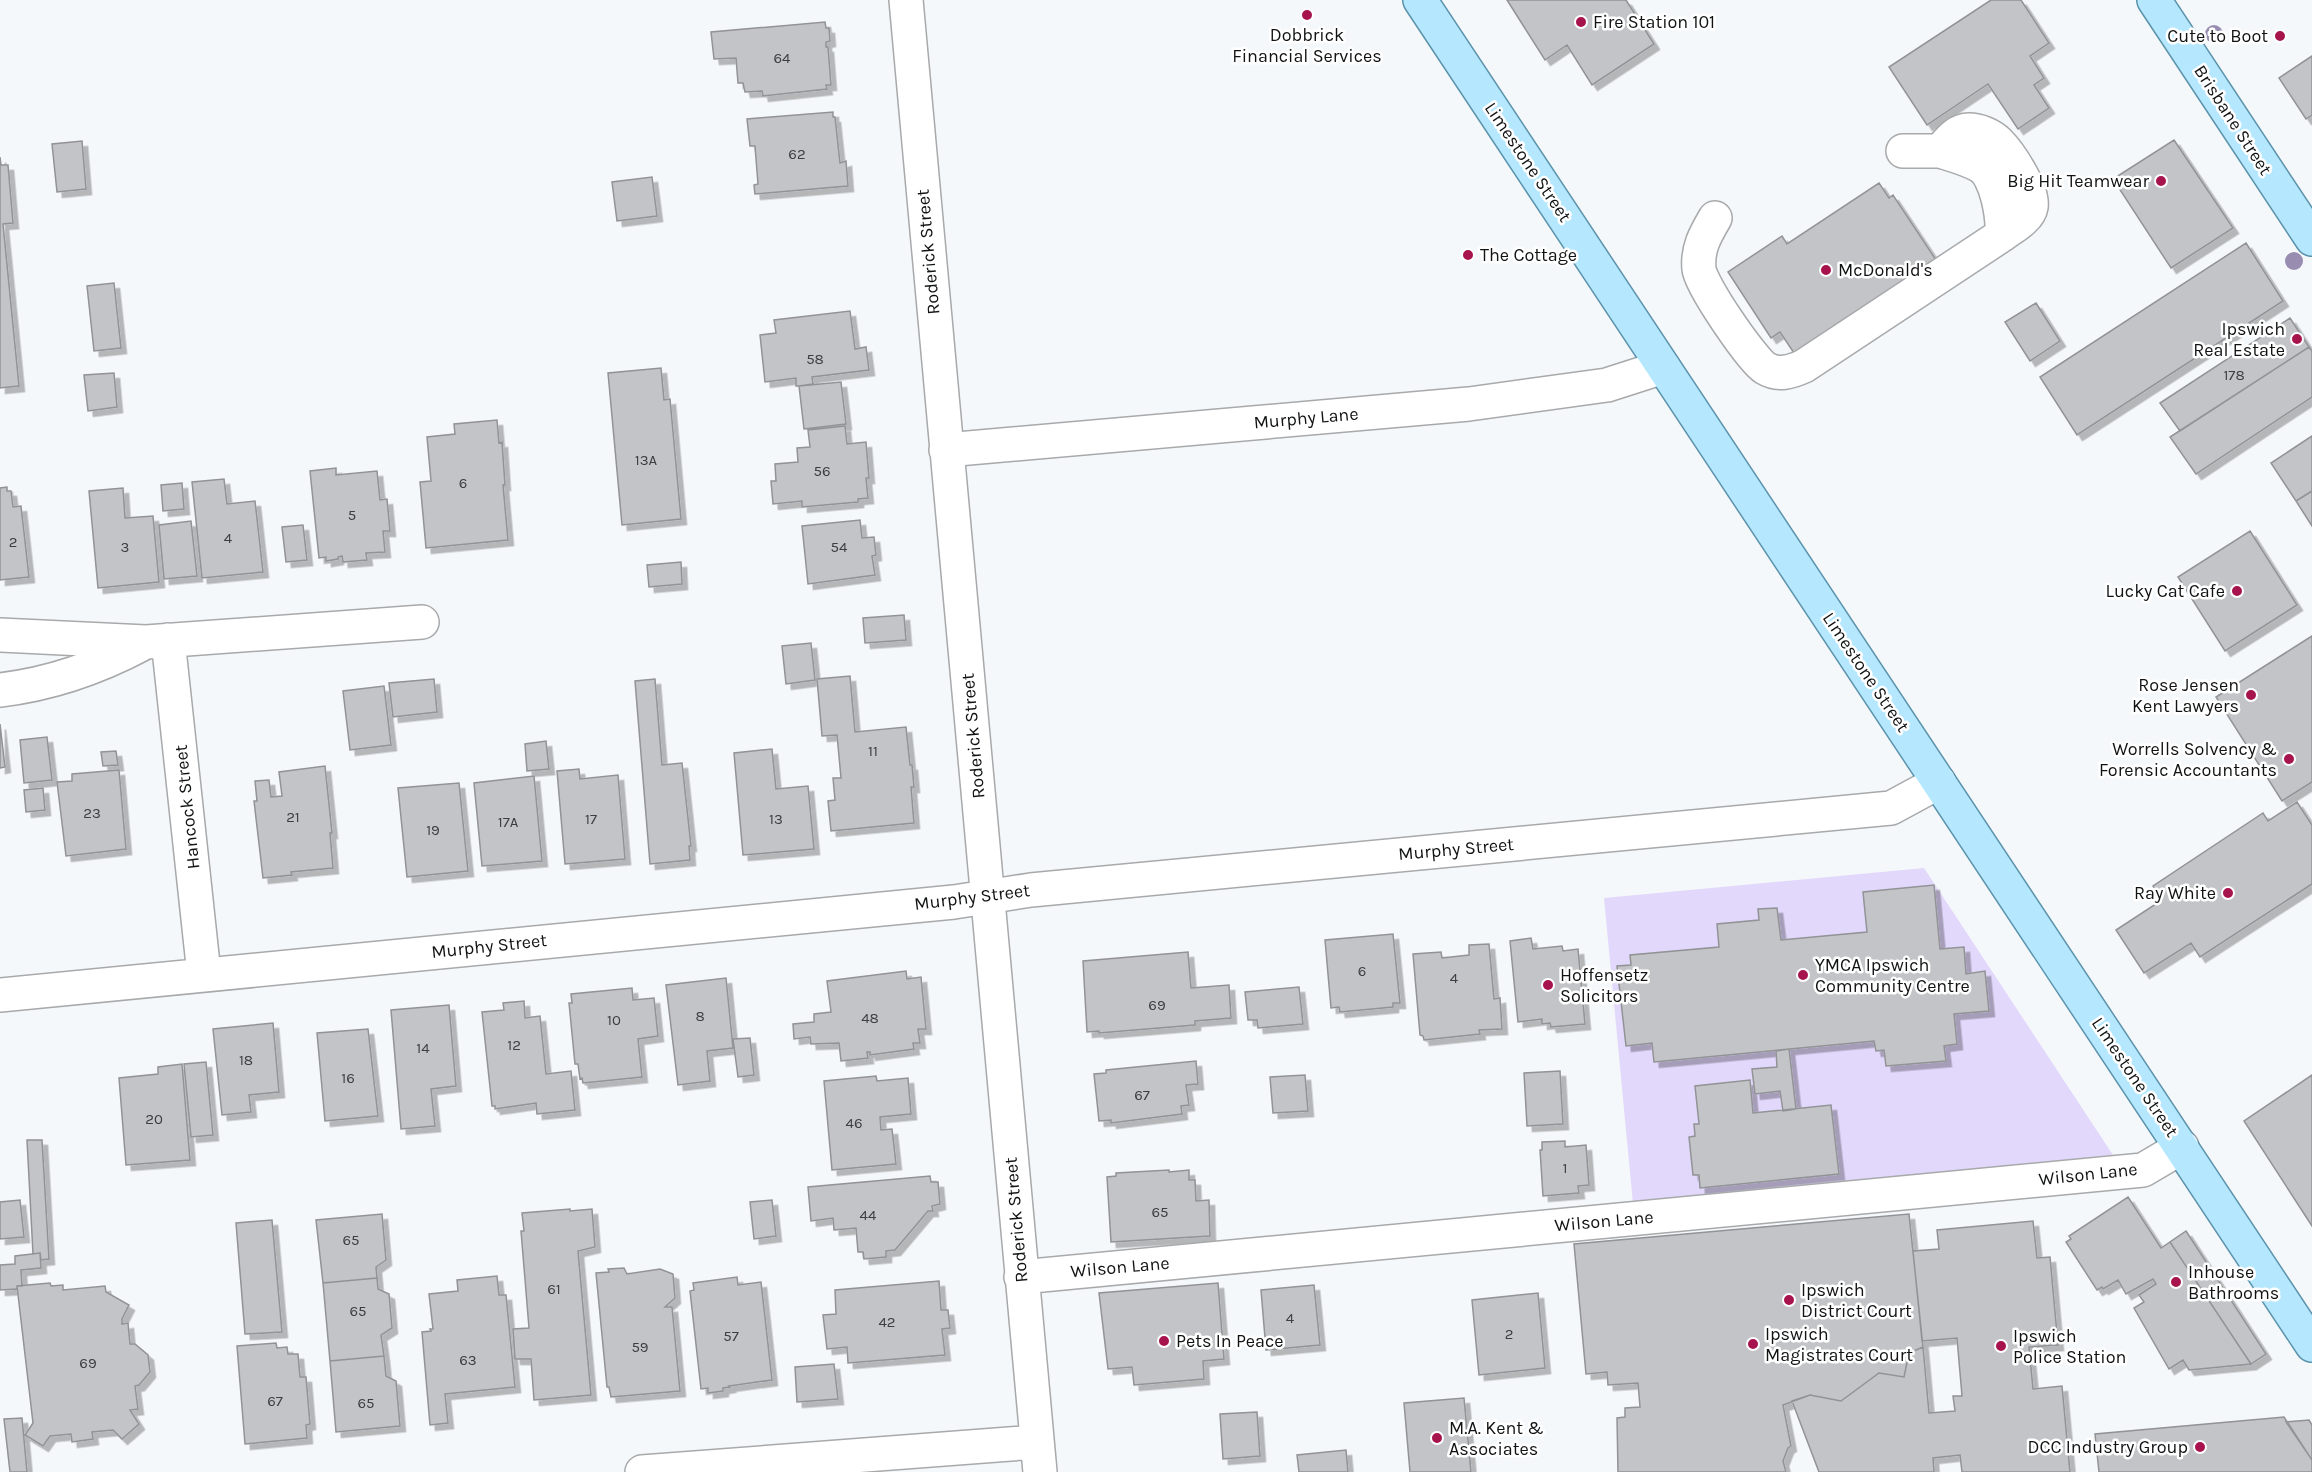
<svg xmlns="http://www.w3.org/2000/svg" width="2312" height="1472" viewBox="0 0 2312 1472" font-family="Karla,sans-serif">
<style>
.green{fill:#e2d8fb}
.building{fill:#c3c4c7;stroke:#929396;stroke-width:1.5;filter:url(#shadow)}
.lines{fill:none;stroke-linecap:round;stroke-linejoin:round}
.minor-casing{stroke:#a7a9ab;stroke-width:36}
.major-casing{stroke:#5c93ac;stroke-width:36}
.minor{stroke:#fff;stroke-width:33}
.major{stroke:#b5e8fe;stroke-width:33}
.tree{fill:#988db1}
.poi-dot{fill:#a7134c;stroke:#fff;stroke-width:2}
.labels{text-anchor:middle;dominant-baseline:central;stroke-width:5;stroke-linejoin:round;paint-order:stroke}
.number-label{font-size:15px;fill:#3e3e40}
.poi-label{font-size:18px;fill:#111213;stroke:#fff;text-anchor:start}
.street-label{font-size:18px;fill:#111213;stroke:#fff}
</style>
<defs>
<filter id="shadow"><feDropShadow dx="5.5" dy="5.5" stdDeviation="0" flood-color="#0004"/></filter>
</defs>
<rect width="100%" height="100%" fill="#f5f8fa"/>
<path class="green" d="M1924,868L2113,1155L1633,1204L1604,898Z"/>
<path class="building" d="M1507,0H1626L1654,44L1592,85L1567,45L1545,60Z
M1991,0H2021L2049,43L2030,56L2044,78L2034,85L2049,108L2018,129L1988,84L1927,125L1889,67Z
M825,22L826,28H829L830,41L826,42V47H828L831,85H826L827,89L763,96L762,91L745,92L743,83H738L736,58L714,59L711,32Z
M2312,56V115L2306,119L2279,78Z
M833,112V117H835L840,163L846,161L848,186L755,194L754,185L758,184L755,146H750L747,119Z
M2174,140L2233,228L2171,268L2113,179Z
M82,141L86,189L57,192L52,144Z
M0,157L1,165H8L13,223L3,224L19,386L0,388Z
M652,177L657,216L617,221L612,182Z
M1879,183L1889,198L1893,195L1936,260L1794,353L1780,332L1771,338L1728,272L1782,236L1787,244Z
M2246,243L2283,301L2077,435L2040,377Z
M114,283L121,348L94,351L87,286Z
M2036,303L2060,341L2030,361L2005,322Z
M850,311L855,349L866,347L869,370L812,377L813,384L799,386H796V378L765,382L760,335L776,333L774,320Z
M2290,318L2309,347L2180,431L2160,403Z
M2309,347L2312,351V397L2196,474L2170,437Z
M661,368L664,400L670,399L681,519L622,525L608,373Z
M114,373L117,407L88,411L84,375Z
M841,382L846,424L804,429L799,386Z
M497,420L499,443L502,442L505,485H503L508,540L426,548L420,482L431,481L427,437L455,434L454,424Z
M845,426L847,444L866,442L869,478H866L868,498L858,499V502L802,507V501L773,504L771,481H776L775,464L798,462L797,448L810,447L808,430Z
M2312,436V491L2296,501L2271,463Z
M336,468V475L377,471L380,500L387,499L390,531H383L385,552L366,553L367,560L343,562L342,556L338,557V559L326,561V557L319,558L310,471Z
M224,479L227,504L255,501L263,572L202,578L192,482Z
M182,483L184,509L163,511L161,485Z
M7,487V491H11L13,507L21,506L29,577L0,580V488Z
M123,488L125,518L153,516L159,582L98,588L89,491Z
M2312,491V526L2296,501Z
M860,520L862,538L874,537L876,555L872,556L875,575L808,584L802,526Z
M191,521L197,576L164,579L159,525Z
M303,525L307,560L286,562L282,527Z
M2250,531L2297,605L2225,651L2178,577Z
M681,562L682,584L649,587L647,565Z
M904,615L906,640L865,643L863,618Z
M2312,636V782L2282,801L2216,697Z
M811,643L815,680L786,684L782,646Z
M850,676L855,732L906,727L910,765H912L914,787H911L914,823L831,831L828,801L835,800L833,778H841L837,735L822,736L817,679Z
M434,679L437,712L393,717L389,683Z
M655,679L662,765L682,763L691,846H689L690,860L650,864L635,681Z
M384,686L391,745L350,750L343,691Z
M0,724L5,767L0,768Z
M47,737L52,780L24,783L20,740Z
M546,741L549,769L527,771L525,744Z
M772,749L776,789L808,786L814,849L743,855L734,753Z
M116,751L118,765L103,766L101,752Z
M325,766L332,833H330L333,868L291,872L292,875L263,878L254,801H257L255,781L269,780L271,797L282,796L279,772Z
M579,769L580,779L618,775L625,859L565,864L557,771Z
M119,770L126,849L66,856L57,782L72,781V774Z
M534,776L542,861L482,866L474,783Z
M459,783L468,871L407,877L398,788Z
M43,788L45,810L26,812L24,790Z
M2297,802L2312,825V884L2200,957L2191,943L2144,973L2116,930L2162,900L2153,886L2263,813L2268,821Z
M1934,885L1940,949L1964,947L1966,974L1985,971L1989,1011L1954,1014L1957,1044L1944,1046L1946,1061L1886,1066L1884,1050L1876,1051L1874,1041L1654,1062L1652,1043L1626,1046L1617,966L1631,965L1630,955L1719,947L1717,924L1759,920L1758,909L1777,908L1781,940L1867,932L1863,892Z
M1393,934L1400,1003H1393V1007L1340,1012L1339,1007L1331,1008L1325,940Z
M1531,938L1533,949L1562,946L1563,951L1578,949L1585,1024L1551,1027L1550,1023L1542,1024V1019L1518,1022L1510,941Z
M1489,944L1494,999L1500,998L1502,1029L1479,1030L1480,1034L1424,1040L1423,1036L1420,1035L1413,954L1441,952L1442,958L1469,955V945Z
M1188,952L1191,988L1229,985L1231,1018L1195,1021V1025L1099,1033V1031L1087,1032L1083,961Z
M906,971L907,979L921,977L926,1029H918L920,1043H913L914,1049L870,1055V1052H867L868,1058L841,1061L839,1043L811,1044L810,1037L794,1039L793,1024L814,1022V1014L831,1012L827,981Z
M726,978L733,1048L707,1051L710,1081L678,1085L666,985Z
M1299,987L1303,1024L1258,1028L1257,1020H1248L1245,992Z
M632,988L633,1000L654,998L658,1036L638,1039L642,1077L583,1083L582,1078L580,1079L578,1064H575L569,1003H572L571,994Z
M524,1001L525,1018L540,1016L546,1074L571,1071L575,1110L537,1114L536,1103L495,1109V1106H492L482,1012L504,1010L503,1003Z
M449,1005L456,1086L431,1089L435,1126L401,1129L391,1010Z
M273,1023L279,1092L249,1095L251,1112L222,1115L213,1029Z
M368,1029L378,1116L325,1121L317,1033Z
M750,1038L754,1075L738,1077L733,1039Z
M1789,1049L1796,1109L1783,1111L1780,1091L1755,1094L1752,1069L1777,1067L1776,1051Z
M1196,1061L1198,1084L1186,1085L1189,1105L1181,1106L1182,1114L1111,1123V1120L1099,1121L1094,1074L1106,1073V1070Z
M206,1062L213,1135L191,1137L184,1064Z
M182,1064L190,1160L126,1165L119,1078L158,1074V1067Z
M1560,1071L1563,1124L1527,1126L1524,1073Z
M1305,1075L1308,1111L1273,1113L1270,1077Z
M2312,1075V1226L2244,1121Z
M876,1076L877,1081L908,1078L911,1114L880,1117L881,1130L892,1129L896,1164L832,1170L824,1081Z
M1750,1080L1753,1113L1831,1105L1839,1174L1700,1188L1699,1175H1693L1689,1137L1695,1136L1694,1124H1699L1695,1086Z
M27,1140H42L49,1259L41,1260L40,1253L33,1254Z
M1565,1141V1147L1586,1145L1589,1185L1578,1186L1579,1193L1543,1196L1540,1150H1542V1142Z
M1169,1170V1172L1189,1170V1180H1195L1196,1201L1209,1200L1210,1236L1111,1242L1107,1177L1116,1176V1173Z
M930,1176L931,1182H938L940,1204L932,1206L933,1211H928L895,1250L886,1251V1257L864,1259L863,1252H858L856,1228L834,1230L833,1218L811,1221L808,1187Z
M2128,1197L2161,1248L2170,1242L2251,1364L2189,1370L2183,1360L2169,1369L2134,1308L2144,1302L2139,1295L2156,1284L2153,1279L2126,1294L2118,1280L2103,1289L2102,1287L2097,1290L2066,1242L2071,1239L2069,1236Z
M20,1200L24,1237L0,1239V1202Z
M772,1200L776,1236L754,1239L750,1202Z
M570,1209V1211L592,1209L595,1247L578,1251L591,1395L534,1400L531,1359H515L513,1329L529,1328L521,1231H524L522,1213Z
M382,1214L386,1260L376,1267L377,1278L323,1283L316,1220Z
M1909,1214L1923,1347L1909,1353L1904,1377L1879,1373L1841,1401L1810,1395L1783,1405L1791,1446L1788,1448L1783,1461L1786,1472H1618L1617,1418L1625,1417V1408L1640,1407L1638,1383L1608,1385L1607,1372L1586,1374L1574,1244Z
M272,1220L282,1332L245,1334L236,1223Z
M2033,1221L2037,1258L2050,1257L2058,1345L2029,1347L2033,1389L2062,1386L2070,1472H1962L1960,1455L1933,1458L1934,1472H1819L1792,1401L1810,1395L1841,1401L1879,1373L1904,1377L1909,1353L1923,1347L1929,1413L1955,1411L1953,1396H1962L1957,1338L1922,1341L1913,1251L1939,1249L1937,1230Z
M2186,1231L2266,1354L2251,1364L2170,1242Z
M40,1253L41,1268L21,1270L22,1286H17V1289L0,1290V1265L15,1264V1256Z
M624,1268L627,1274L660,1269L673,1274L675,1298L665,1307H672L680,1391L611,1397L609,1387H607L596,1273L609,1272L608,1269Z
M497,1276L499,1295H506L515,1387L445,1394L448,1423L430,1425L422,1332L431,1331L430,1329H433L429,1294L458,1291L457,1280Z
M737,1277L738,1285L761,1282L772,1380L729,1386L730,1387L723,1388V1391L708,1393V1388L701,1389L690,1291L694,1290L693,1283Z
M377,1278L378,1289L389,1294L392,1328L381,1335L384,1356L330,1361L323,1283Z
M939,1281L941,1310H948L950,1328L942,1329L945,1355L848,1363L847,1347L827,1349L823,1315L836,1314L835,1290Z
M50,1283L51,1286L63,1285V1290L105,1286L106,1292L129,1305L122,1319V1324L128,1323L130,1344H135L148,1355L150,1372L139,1385L135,1386L138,1409L130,1410L139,1424L122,1439L113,1430L92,1432L93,1439L72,1442L71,1434L50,1436L43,1446L25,1435L33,1423L17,1286Z
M1218,1283L1224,1359L1203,1361L1204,1379L1134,1385L1132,1367L1108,1369L1099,1293Z
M1314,1285L1320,1345L1266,1350L1261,1290Z
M1538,1293L1545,1368L1479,1375L1472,1300Z
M276,1343L277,1348L287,1347L288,1354H298L300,1377H306L310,1424L306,1425L307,1438L245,1444L237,1346Z
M384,1356L386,1376L396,1381L400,1426L336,1432L330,1361Z
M834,1364L838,1399L797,1402L795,1367Z
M1464,1398L1471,1472H1410L1404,1403Z
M1257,1412L1260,1456L1223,1459L1220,1414Z
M2284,1417L2312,1460V1472H2099L2095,1434Z
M22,1418L27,1472H10L4,1419Z
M2309,1420L2312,1425V1460L2286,1422Z
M1346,1450L1348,1472H1299L1297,1455Z"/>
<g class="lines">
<g class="minor-casing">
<path id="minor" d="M906,0L1040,1472
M1940,151C1953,155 1968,159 1980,166C1997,176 2003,217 2002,235
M1715,218C1705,235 1697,249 1699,269C1700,284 1752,360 1765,368C1778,376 1791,372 1804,366L2002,235C2011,228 2029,219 2031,207C2034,190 2010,154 1998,142C1991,135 1979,130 1969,130C1956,130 1948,142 1940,151H1903
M946,450L1469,404L1607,385L1663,367
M0,635L146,642L422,622
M168,640L204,974
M0,690C51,684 97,668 142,644
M0,995L954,902L1031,890L1891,808L1939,782
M1021,1277L2143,1170L2182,1147
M642,1472L1036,1442"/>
</g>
<g class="major-casing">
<path id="major" d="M1420,0L2312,1345
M2154,0L2312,239"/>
</g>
<use href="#minor" class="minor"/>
<use href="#major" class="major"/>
</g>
<g class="tree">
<circle cx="2214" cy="34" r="9"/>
<circle cx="2294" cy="261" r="9"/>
</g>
<g class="poi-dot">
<circle cx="1307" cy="15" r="6"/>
<circle cx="1581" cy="22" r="6"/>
<circle cx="2280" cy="36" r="6"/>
<circle cx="2161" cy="181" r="6"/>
<circle cx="1468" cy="255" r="6"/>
<circle cx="1826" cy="270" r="6"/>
<circle cx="2297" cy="339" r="6"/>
<circle cx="2237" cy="591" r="6"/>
<circle cx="2251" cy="695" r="6"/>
<circle cx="2289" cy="759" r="6"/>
<circle cx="2228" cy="893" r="6"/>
<circle cx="1803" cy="975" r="6"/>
<circle cx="1548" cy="985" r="6"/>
<circle cx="2176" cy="1282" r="6"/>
<circle cx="1789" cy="1300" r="6"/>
<circle cx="1164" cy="1341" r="6"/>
<circle cx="1753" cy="1344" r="6"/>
<circle cx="2001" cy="1346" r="6"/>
<circle cx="1437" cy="1438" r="6"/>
<circle cx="2200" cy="1447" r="6"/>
</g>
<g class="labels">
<g class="number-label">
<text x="782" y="58">64</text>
<text x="797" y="154">62</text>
<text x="815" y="359">58</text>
<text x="2234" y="375">178</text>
<text x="646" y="460">13A</text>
<text x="822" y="471">56</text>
<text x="463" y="483">6</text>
<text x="352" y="515">5</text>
<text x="228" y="538">4</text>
<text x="13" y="542">2</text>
<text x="125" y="547">3</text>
<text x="839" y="547">54</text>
<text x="873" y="751">11</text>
<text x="92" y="813">23</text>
<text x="293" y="817">21</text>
<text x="591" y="819">17</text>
<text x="776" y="819">13</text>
<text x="508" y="822">17A</text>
<text x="433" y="830">19</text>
<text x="1362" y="971">6</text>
<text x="1454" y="978">4</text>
<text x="1157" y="1005">69</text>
<text x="700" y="1016">8</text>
<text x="870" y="1018">48</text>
<text x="614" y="1020">10</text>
<text x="514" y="1045">12</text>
<text x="423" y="1048">14</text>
<text x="246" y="1060">18</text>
<text x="348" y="1078">16</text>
<text x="1142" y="1095">67</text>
<text x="154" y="1119">20</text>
<text x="854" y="1123">46</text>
<text x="1565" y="1168">1</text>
<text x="1160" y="1212">65</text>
<text x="868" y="1215">44</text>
<text x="351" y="1240">65</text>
<text x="554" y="1289">61</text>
<text x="358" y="1311">65</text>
<text x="1290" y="1318">4</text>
<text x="887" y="1322">42</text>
<text x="1509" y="1334">2</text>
<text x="731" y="1336">57</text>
<text x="640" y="1347">59</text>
<text x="468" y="1360">63</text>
<text x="88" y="1363">69</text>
<text x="275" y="1401">67</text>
<text x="366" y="1403">65</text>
</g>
<g class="poi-label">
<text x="1593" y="22">Fire Station 101</text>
<text x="1307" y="35" text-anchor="middle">Dobbrick<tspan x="1307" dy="21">Financial Services</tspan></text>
<text x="2268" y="36" text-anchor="end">Cute to Boot</text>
<text x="2149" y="181" text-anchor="end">Big Hit Teamwear</text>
<text x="1480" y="255">The Cottage</text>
<text x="1838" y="270">McDonald's</text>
<text x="2285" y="329" text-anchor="end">Ipswich<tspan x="2285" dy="21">Real Estate</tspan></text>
<text x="2225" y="591" text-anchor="end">Lucky Cat Cafe</text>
<text x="2239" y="685" text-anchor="end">Rose Jensen<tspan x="2239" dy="21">Kent Lawyers</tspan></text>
<text x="2277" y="749" text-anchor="end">Worrells Solvency &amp;<tspan x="2277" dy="21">Forensic Accountants</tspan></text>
<text x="2216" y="893" text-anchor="end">Ray White</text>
<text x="1815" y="965">YMCA Ipswich<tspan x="1815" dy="21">Community Centre</tspan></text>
<text x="1560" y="975">Hoffensetz<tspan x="1560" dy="21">Solicitors</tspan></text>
<text x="2188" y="1272">Inhouse<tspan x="2188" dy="21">Bathrooms</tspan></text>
<text x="1801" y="1290">Ipswich<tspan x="1801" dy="21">District Court</tspan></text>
<text x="1765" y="1334">Ipswich<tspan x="1765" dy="21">Magistrates Court</tspan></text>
<text x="2013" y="1336">Ipswich<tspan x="2013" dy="21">Police Station</tspan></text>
<text x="1176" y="1341">Pets In Peace</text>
<text x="1449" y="1428">M.A. Kent &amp;<tspan x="1449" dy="21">Associates</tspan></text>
<text x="2188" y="1447" text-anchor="end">DCC Industry Group</text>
</g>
<g class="street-label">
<text transform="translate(2233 120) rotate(57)">Brisbane Street</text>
<text transform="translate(1528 162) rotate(56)">Limestone Street</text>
<text transform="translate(928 252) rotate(-95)">Roderick Street</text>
<text transform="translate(1306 418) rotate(-5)">Murphy Lane</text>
<text transform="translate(1866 672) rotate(56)">Limestone Street</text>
<text transform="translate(973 736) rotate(-95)">Roderick Street</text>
<text transform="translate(187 807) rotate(-96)">Hancock Street</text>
<text transform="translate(1456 849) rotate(-5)">Murphy Street</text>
<text transform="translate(972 897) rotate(-7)">Murphy Street</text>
<text transform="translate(489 946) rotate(-6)">Murphy Street</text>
<text transform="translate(2135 1077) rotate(56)">Limestone Street</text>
<text transform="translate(2088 1174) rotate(-6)">Wilson Lane</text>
<text transform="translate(1016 1220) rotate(-95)">Roderick Street</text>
<text transform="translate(1604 1221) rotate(-5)">Wilson Lane</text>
<text transform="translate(1120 1267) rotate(-5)">Wilson Lane</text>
</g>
</g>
</svg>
